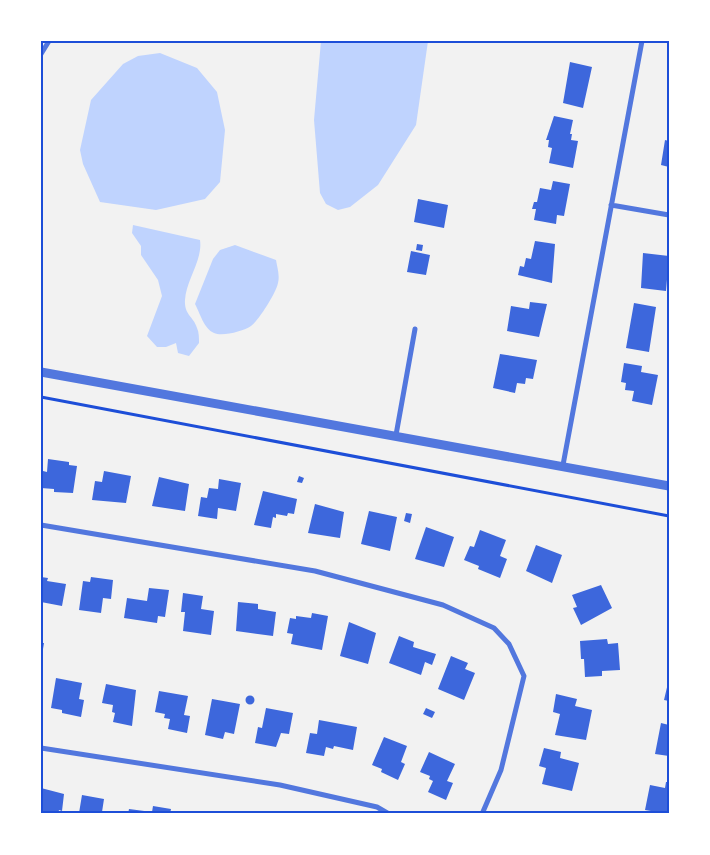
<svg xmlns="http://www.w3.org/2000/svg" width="710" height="855" viewBox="0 0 710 855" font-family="'Roboto Serif',serif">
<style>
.water{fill:#bfd3fe}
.building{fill:#3d67dc}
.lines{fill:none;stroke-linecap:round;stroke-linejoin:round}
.path{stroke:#1d4ed8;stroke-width:3}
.minor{stroke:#5277de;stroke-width:5}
.tertiary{stroke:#5277de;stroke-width:9}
.neatline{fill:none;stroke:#1d4ed8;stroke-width:2}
</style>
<rect width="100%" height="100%" fill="#f2f2f2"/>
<path class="water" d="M321,41H428L416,125L378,185L350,207L338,210L326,204L320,193L314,120Z
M160,53L197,68L217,92L225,130L220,182L205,199L156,210L100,202L83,164L80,150L91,100L123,64L138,56Z
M133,225L200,240C203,260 186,280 185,300C184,315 194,317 197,328C199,332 199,338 199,343L189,356L178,353L176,343L166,347H157L147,336L162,296L158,280L141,255V246L132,233Z
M235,245L276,260C277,267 280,275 278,283C276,293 259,320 251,326C244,331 222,337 214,333C204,329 200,313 195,304L213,259L220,250Z"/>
<path class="building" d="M570,62L592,67L583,108L563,103Z
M554,116L573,120L570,134H572L571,140L578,141L573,168L549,163L552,148L548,147L549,140H546Z
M665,140L669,141V167L661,165Z
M553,181L570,184L564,216L557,215L556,224L534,220L536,209H532L534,202H537L540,188L551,190Z
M418,199L448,205L444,228L414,222Z
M535,241L555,244L552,283L518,275L520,266L524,267L526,258L531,259Z
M417,244L423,245L422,251L416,250Z
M411,251L430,255L426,275L407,272Z
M643,253L669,256L666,291L641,288Z
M530,302L547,304L539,337L507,331L511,306L529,309Z
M634,303L656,307L649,352L626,348Z
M500,354L537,360L533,379L526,378L525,384L517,383L515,393L493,388Z
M624,363L642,366L641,372L658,375L652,405L632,401L634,391L625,390L626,383L621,382Z
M48,459L69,462V465L77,466L73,493L54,492V489L41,488L43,471L47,472Z
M104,471L131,476L126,503L92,500L95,481L102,482Z
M299,476L304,478L302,483L297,482Z
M159,477L189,484L185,511L152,506Z
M219,479L241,483L236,511L218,508L217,519L198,516L201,497L207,498L209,488L218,489Z
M263,491L297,499L294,514L288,513L287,516L276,514V518L273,517L271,528L254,525Z
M315,504L344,512L340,538L308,533Z
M369,511L397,517L390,551L361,544Z
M406,513L412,514L410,523L404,521Z
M426,527L454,537L444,567L415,559Z
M480,530L506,540L500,556L507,559L500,578L478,569L479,566L464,560L470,546L474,547Z
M536,545L562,555L552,583L526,571Z
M41,577L48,578L47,581L66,584L62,606L41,602Z
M91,577L113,580L111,599L103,598L101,613L79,610L83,581L90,582Z
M601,585L612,608L581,625L573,608L577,607L572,595Z
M149,588L169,590L165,617L158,616L157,623L124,618L127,598L147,601Z
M183,593L203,596L201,609L214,611L211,635L183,631L185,612H181Z
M238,602L258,604V609L276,612L273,636L236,631Z
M312,613L328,616L322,650L291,644L293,634L287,633L290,618L296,619V616L311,618Z
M349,622L376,633L368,664L340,656Z
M399,636L414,642L413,647L436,654L432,665L425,662L421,675L389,663Z
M607,639L608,644L618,643L620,670L602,671V676L585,677L584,659H581L580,641Z
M41,643H44L42,655H41Z
M451,656L468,663L465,669L475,673L464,700L438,689Z
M56,678L82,683L79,699L84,700L81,717L62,713V710L51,708Z
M668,683H669V701L664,700Z
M106,684L136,690L132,726L113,722L115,713L112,712L113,705L102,703Z
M159,691L188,696L184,715L190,716L187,733L168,729L170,719L164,718L165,714L155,712Z
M556,694L577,699L575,706L592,710L586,740L555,735L560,714L553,712Z
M245.5 700a4.5 4.5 0 1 1 9 0a4.5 4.5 0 1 1-9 0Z
M212,699L240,704L234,734L225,732L223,739L205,735Z
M266,708L293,713L289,734L281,733L276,747L255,743L258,727L262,728Z
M426,708L435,712L432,718L423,714Z
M319,720L357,727L353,750L334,746L333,749L326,747L324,756L306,753L310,733L317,734Z
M661,723L669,725V756L655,754Z
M384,737L407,746L401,762L405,764L398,780L381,772L382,769L372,765Z
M544,748L561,752L560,758L579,763L572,791L542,784L546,768L539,766Z
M429,752L455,764L447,781L453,783L446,800L428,792L433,781L429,779L430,776L420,772Z
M666,782H669V814L645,810L650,785L665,788Z
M41,788L64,794L62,811L59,810L58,814H41Z
M82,795L104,799L102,812L107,814L79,813Z
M153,806L171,809L170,814H128L129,809L152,812Z"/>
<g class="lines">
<path class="path" d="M41,397L669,516"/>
<path class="minor" d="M41,54L49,41
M611,205L669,215
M396,435L415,329
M563,465L642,41
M41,525L315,571L443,605L494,628L509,644L524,676L501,770L482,814
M41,748L280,785L377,807L389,814"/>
<path class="tertiary" d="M41,372L669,486"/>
</g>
<rect width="710" height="855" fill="none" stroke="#ffffff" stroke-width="85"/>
<rect x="42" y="42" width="626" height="770" class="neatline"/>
</svg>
